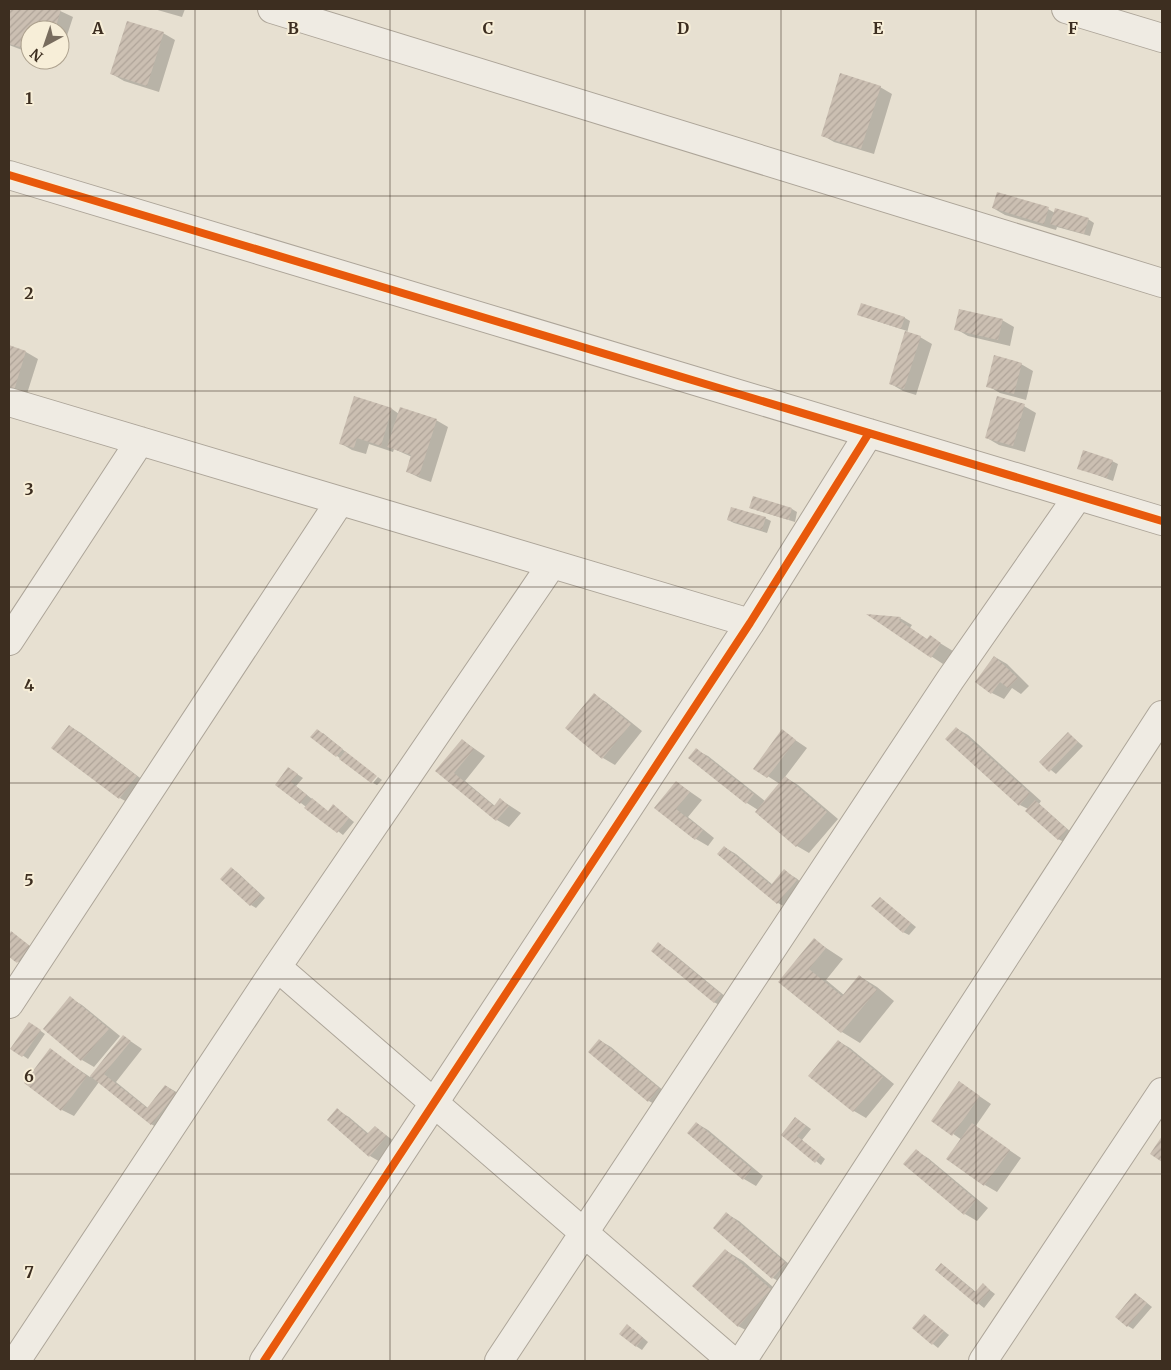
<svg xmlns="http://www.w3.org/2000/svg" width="1171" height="1370" viewBox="0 0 1171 1370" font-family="Merriweather,serif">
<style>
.shadow{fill:#0003}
.building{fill:url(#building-hatch)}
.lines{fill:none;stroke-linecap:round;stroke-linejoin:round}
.street-casing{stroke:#ada599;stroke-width:30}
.street{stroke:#efebe3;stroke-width:28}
.cycleway-casing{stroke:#f7eed8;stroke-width:11}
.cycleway{stroke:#e8590c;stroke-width:8}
.grid{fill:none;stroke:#3d2e20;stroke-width:1;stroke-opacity:0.55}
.grid-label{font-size:16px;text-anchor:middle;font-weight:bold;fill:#3d2e20;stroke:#f7eed8;stroke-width:4;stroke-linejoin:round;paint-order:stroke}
</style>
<defs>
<pattern id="building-hatch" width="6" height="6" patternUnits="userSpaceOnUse" patternTransform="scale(1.25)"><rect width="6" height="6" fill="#cbbfb2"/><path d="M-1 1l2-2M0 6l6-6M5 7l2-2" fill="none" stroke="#afa499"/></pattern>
</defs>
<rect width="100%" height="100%" fill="#e7e0d1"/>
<path class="shadow" d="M9,9H56L73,17L60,57V30H30V53L9,45Z
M154,9H185L182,17Z
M163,33L175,40L159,92L124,81L112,74Z
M880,87L892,94L874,154L834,142L822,135Z
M993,208L1048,209L1055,213L1088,219L1094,223L1090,236L1057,227L1056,230L1005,215Z
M859,315L905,318L910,321L907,333L920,337L932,344L916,395L903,391L891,384L907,331Z
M1002,320L1014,327L1010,346L968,336L956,329Z
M9,346L26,352L38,359L25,400L9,395Z
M1021,364L1033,371L1026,400L1000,393L988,386Z
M355,397L392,409L399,414L436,420L448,427L431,482L420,478L408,472L412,457L394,449L393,452L369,444L366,454L352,450L340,443Z
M1024,406L1036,413L1025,452L999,445L987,438Z
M1112,461L1118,464L1113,481L1079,468Z
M792,509L797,512L795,522L756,510Z
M765,518L771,521L767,533L734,523L728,520Z
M870,616L900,618L912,625L910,628L928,640L930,637L953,651L943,664Z
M995,657L1007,664L1029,686L1021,694L1012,688L1004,699L992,693Z
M594,695L606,702L642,731L615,765L603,758Z
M69,726L81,733L148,784L132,805L120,798L53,748Z
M956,728L968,735L1041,801L1039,804L1072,833L1064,842L1058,839L1028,809L1020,805Z
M782,731L807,748L785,777L798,785L838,819L809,853L797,846L757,811L758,810L747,803L696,750L708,756L765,801L780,784L755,768Z
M323,733L347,753L341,759L312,737Z
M1069,734L1083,746L1056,774L1041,762Z
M462,740L485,756L465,781L495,806L501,800L521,813L509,827L497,820L437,770Z
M294,772L303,778L296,786L328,812L338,809L354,822L343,835L276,784Z
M378,777L382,780L377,785L373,783Z
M676,782L702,800L688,817L714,838L708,846L696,839L656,807Z
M724,847L736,854L773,885L784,871L796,878L808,888L790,910L778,903L718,854Z
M231,868L237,872L265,898L256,908L251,905Z
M880,898L916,927L909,935L903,932Z
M12,933L35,950L23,965L9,955V937Z
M814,940L843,959L826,980L844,995L859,976L877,987L894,1001L860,1043L842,1032L780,982Z
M658,944L670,951L732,1002L726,1009L714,1002Z
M70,998L82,1005L120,1036L94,1067L82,1060L44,1029Z
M35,1027L45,1034L28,1059L12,1048Z
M123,1036L142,1049L116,1082L148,1108L166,1086L178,1093L163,1131L151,1124L99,1082L74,1116L62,1110L50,1050L90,1077Z
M599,1040L611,1047L670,1096L661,1108L649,1101Z
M838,1041L850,1048L894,1084L866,1118L854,1111L810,1076Z
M960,1083L991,1104L975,1127L1021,1158L997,1192L985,1185L962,1140L933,1120Z
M337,1110L349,1117L369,1134L375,1127L398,1144L382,1163L370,1156L328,1120Z
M796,1118L811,1129L802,1140L825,1159L821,1165L782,1134Z
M696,1123L708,1130L763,1176L756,1186L744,1179Z
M916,1151L928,1158L988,1208L977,1221L965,1214L905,1164Z
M727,1214L739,1221L797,1271L785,1285L773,1278L715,1228Z
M725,1250L743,1261L788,1300L757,1336L738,1326Z
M942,1264L976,1292L983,1285L995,1294L984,1308L937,1270Z
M1141,1298L1152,1307L1133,1329L1128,1326Z
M929,1319L949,1335L938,1348L913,1328Z
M633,1329L648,1342L642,1350L636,1346Z"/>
<path class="building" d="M9,9H61L55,30H30V50L9,44Z
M127,21L164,32L147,86L110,74Z
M840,73L881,86L861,149L821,136Z
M997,192L1049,207L1044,224L992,208Z
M1055,208L1089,218L1084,234L1050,224Z
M861,303L905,317L901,329L857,315Z
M959,309L1003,319L998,340L954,330Z
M905,331L921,336L904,389L889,384Z
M9,345L26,351L13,394L9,393Z
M994,355L1022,363L1014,394L986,387Z
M354,396L392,408L381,446L357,438L354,448L339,444Z
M997,396L1025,404L1013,446L985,438Z
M400,407L437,419L419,476L406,472L411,455L387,447Z
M1083,450L1113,460L1107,478L1077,469Z
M753,496L792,508L789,520L749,508Z
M731,507L766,517L762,530L727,520Z
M866,614L901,617L899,620L927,639L930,635L941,643L931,658Z
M994,656L1018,678L1008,688L1000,682L991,694L975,682Z
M594,693L631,724L602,759L565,728Z
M69,725L137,776L119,799L51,748Z
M956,727L1030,793L1019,806L945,739Z
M317,729L343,749L336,757L310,737Z
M782,729L796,740L767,778L753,769Z
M1068,732L1078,742L1049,772L1039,762Z
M462,739L474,749L454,773L494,806L500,798L509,806L496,821L435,771Z
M696,748L754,794L746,804L688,758Z
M345,751L377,776L371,783L339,759Z
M288,767L298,774L291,782L307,795L300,804L275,785Z
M785,776L827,812L796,847L755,812Z
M676,781L690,792L676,809L703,830L695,840L654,808Z
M312,798L328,811L333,804L349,818L337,833L304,808Z
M1035,800L1067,829L1058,840L1025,811Z
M724,846L771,885L784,869L797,880L777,904L717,854Z
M231,867L261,895L250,906L220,879Z
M880,897L911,923L903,933L871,906Z
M11,931L30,946L17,963L9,957V935Z
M814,938L826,948L809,969L842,996L859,975L877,990L841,1033L778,982Z
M658,942L721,994L714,1003L651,951Z
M70,996L109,1029L81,1061L43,1029Z
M29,1022L41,1030L22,1057L10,1049Z
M123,1035L131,1041L104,1074L147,1108L165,1085L176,1093L151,1125L90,1076Z
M599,1039L659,1088L648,1102L588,1052Z
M838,1040L883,1077L853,1112L808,1076Z
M50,1048L87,1076L61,1111L24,1083Z
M959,1081L980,1096L952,1136L931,1121Z
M337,1108L367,1134L375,1126L387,1136L369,1157L327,1120Z
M795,1117L806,1126L797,1136L821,1155L815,1163L781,1135Z
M696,1122L752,1169L743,1180L687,1133Z
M972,1123L1010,1150L984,1186L946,1159Z
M1162,1136V1162L1150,1154Z
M916,1149L976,1200L964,1215L903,1164Z
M726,1212L786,1263L772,1279L713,1228Z
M725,1249L771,1289L738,1327L692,1286Z
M941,1263L975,1292L983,1283L990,1290L977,1305L935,1270Z
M1135,1293L1147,1303L1127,1327L1115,1317Z
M924,1314L944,1331L932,1345L912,1328Z
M627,1324L643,1338L636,1347L619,1334Z"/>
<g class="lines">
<g class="street-casing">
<path id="street" d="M272,9L1162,283
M1066,9L1162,38
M9,175L1162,521
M9,402L750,623
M9,641L140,441
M277,967L732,1361
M9,1004L340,501
M16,1361L277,967L552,564
M264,1361L750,623L869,433
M499,1361L950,680L1078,496
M742,1361L1162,715
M983,1361L1162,1092"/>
</g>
<use href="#street" class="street"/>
<g class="cycleway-casing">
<path id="cycleway" d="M9,175L1162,521
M264,1361L750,623L869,433"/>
</g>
<use href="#cycleway" class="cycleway"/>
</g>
<path class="grid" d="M195,9V1361M390,9V1361M585,9V1361M781,9V1361M976,9V1361M9,196H1162M9,391H1162M9,587H1162M9,783H1162M9,979H1162M9,1174H1162"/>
<g class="grid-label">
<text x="98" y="34">A</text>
<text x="293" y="34">B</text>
<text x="488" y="34">C</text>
<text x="683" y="34">D</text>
<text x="878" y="34">E</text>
<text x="1073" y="34">F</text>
<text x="29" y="104">1</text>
<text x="29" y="299">2</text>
<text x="29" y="495">3</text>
<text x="29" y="691">4</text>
<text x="29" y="886">5</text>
<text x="29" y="1082">6</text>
<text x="29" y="1278">7</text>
</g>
<rect width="1171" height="1370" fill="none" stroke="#3d2e20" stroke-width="20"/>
<g transform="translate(45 45) rotate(220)"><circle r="24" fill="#f7eed8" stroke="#ada18e"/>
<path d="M0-4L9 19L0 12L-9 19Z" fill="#786c5e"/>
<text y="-8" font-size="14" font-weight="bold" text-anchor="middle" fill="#3d2e20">N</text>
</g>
</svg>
